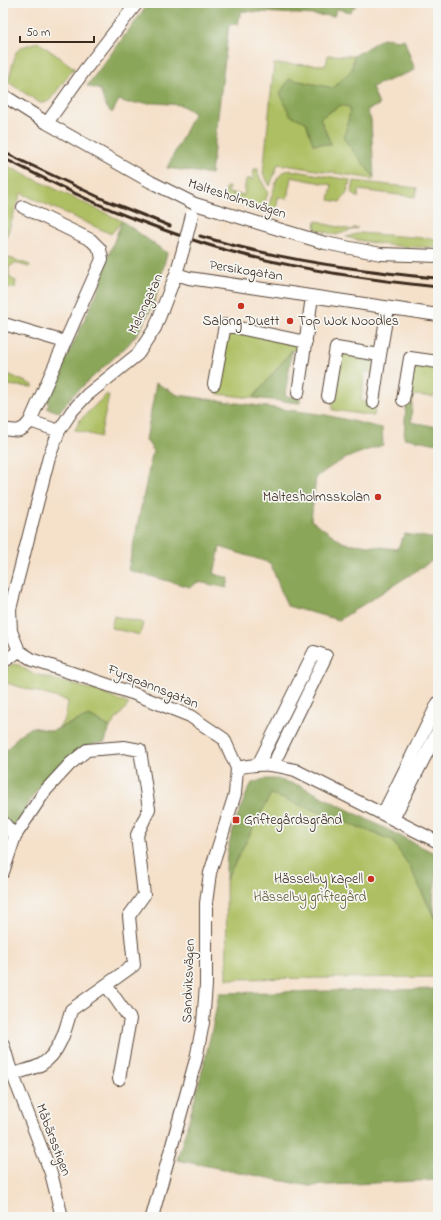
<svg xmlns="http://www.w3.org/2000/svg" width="441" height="1220" viewBox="0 0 441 1220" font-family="'Indie Flower',sans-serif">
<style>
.green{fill:#adbf62;stroke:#747440}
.forest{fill:#8aa658;stroke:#62683b}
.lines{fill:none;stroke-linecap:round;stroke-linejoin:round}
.minor-casing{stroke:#574538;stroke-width:14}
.minor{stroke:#fff;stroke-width:12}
.rail{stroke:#3b2a1e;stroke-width:3}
.minor-bridge-casing{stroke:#574538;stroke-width:14;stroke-linecap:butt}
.minor-bridge{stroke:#fff;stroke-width:12}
.poi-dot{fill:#c8321e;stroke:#f6f6f2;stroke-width:1.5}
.labels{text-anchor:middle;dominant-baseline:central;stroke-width:3.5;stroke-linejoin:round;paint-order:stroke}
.street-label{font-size:14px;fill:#3b2a1e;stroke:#f6f6f2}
.poi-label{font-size:14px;fill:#3b2a1e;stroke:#f6f6f2;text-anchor:start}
.park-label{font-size:14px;fill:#5d5732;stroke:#f6f6f2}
</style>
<rect width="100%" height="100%" fill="#f6f6f2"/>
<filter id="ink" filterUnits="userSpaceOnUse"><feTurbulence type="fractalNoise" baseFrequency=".025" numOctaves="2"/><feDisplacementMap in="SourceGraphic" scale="8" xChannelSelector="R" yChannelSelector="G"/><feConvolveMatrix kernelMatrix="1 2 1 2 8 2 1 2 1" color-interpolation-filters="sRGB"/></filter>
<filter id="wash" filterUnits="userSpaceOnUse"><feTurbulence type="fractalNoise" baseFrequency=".012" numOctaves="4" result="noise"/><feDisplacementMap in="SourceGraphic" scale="16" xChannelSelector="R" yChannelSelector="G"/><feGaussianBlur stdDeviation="0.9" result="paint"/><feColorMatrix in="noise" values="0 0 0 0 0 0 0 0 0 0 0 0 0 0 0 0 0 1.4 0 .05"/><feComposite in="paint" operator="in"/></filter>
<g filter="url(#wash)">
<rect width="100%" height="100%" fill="#f5e0c9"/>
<path class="green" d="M38,42L74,68L50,100L45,103H40L8,82L16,52L22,47Z
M328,55L354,56L352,69L333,88L289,79L290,115L306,122L313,144H331L320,118L341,105L349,107L350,111L344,139L374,177L373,179L278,164L270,186L263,174L274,64L326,65Z
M3,164L122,221L111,234L21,193L3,247Z
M254,169H258V174L268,193L261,212L224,199L226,187H229L228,193L244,195L246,179H253Z
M290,170L350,180L347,193L340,202L329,200L332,185L291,177L287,199L278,197L276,214L271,215L266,214L277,179L283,172Z
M354,181L417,188L415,197L359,190L358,198L352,193Z
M316,221L323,222L324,224L353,230V228H358L336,235L315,229Z
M360,233L438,239V247C407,248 375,245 346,237Z
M4,256L30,265L29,267L15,263L9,267V274L10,278L16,281L15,288L3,287Z
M235,331L301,344L300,351L292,350L253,398L218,394L215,388L228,333Z
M346,353L373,358L375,373L365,372L361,401L375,403L374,416L333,410L330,396L340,355Z
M420,362L438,365V391L433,397L414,395L412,405H406L414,366Z
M3,372L33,385V387L3,385Z
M107,394L109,396L100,437L75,430L80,420Z
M114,616L143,623L140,635L111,628Z
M12,664L19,665L31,673L97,691L129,704L110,727L89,716L58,728L65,719L68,701L3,682L8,667Z
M271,794L392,840L411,869L438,926V977L227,979L226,880Z"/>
<path class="forest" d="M149,3H358L350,12L337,9L334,16L241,11L238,24L229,25L211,174L167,168L194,113L181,105L156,103H128L119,100L112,113C105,108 103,98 100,90L87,86Z
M383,38L400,40L404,39L415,70L372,87L379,105L367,110L371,120L374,177L344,139L350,111L349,107L341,105L320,118L331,144H313L306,122L290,115L280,93L289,79L333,88L352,69L354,56Z
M122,221L167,253L155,301L140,330L128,345L72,396L59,412L47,408L49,403L46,402L101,284L106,262Z
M292,350L285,396L300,398V403L253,398Z
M156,383L178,395L326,415L382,428L383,445C356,454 338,459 316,478L311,520L344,543L397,549L405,534L438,539V557L339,620L287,606L270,563L220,547L214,574L229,578L227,588L198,582L190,587L128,570L153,450L146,440Z
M406,405H412L411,422L438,427V444L404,438Z
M89,716L110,727L105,742L85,746L36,791L3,847V754L20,734L32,727L52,731Z
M264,779H277L301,786L436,854C441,864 435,879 434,891C432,902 435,914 438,925L411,869L392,840L271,794L226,880C226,869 226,858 228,848C232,831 243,798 252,783Z
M438,989V1180L309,1186L177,1160C194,1104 209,1050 219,993Z"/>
</g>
<g filter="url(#ink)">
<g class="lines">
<g class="minor-casing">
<path id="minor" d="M3,95L47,123L151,182L195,204L325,243L381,254L438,256
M47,123L84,71L137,3
M23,207L91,240L100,249L102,259L30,421
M176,274L189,278L438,315
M4,324L65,342
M214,384L225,325L306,342
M298,393L312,297
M328,396L336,348L380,355L388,308
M403,400L410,358L438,362
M373,402L380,355
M3,429C16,431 22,433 30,421L59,431
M19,651L33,660L132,693L190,716L224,739L237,768L235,794L210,873L206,903V985L203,1023L196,1059L152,1217
M19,651L11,631L10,609L49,457L59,431L72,411L87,395L138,354L155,328L176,274L183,250
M3,662L19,651
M258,765L314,652L326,656L273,765
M237,768C260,763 272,764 295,770L438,842
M383,814L438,703
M393,819L438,731
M3,822L15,836L3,872
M15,836L45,791L70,764L87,750L124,747L140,750L149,809L137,835L144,895L129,916L134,965L106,985
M3,1044L9,1065L51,1173L62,1217
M13,1074C22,1071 34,1069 42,1064C60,1053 66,1028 71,1010L106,985L130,1019L119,1079"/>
</g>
<use href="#minor" class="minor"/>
<path class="rail" d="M3,152L105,200L170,226
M3,158C48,180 93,204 140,221C169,232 200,243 229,251C297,269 368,280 438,287
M200,236C249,251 299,261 350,268C379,272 408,276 438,278"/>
<g class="minor-bridge-casing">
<path id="minor-bridge" d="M183,250L192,215"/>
</g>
<use href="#minor-bridge" class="minor-bridge"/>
</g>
</g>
<g class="poi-dot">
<circle cx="241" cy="306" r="4"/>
<circle cx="290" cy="321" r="4"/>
<circle cx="378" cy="497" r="4"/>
<rect x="232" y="816" width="8" height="8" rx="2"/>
<circle cx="371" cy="879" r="4"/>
</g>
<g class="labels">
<g class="street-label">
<text transform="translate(237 199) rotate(18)">Maltesholmsvägen</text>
<text transform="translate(246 271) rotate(9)">Persikogatan</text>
<text transform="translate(146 304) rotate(-65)">Melongatan</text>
<text transform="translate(153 687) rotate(22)">Fyrspannsgatan</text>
<text transform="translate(189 981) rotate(-88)">Sandviksvägen</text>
<text transform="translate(53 1140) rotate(69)">Måbärsstigen</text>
</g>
<g class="poi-label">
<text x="241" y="321" text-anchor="middle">Salong Duett</text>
<text x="298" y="321">Top Wok Noodles</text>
<text x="370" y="497" text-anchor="end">Maltesholmsskolan</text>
<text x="244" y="820">Griftegårdsgränd</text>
<text x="363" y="879" text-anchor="end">Hässelby kapell</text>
</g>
<g class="park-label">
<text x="310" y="897">Hässelby griftegård</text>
</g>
</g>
<rect width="441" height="1220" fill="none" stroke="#f6f6f2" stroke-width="16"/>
<path d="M20 36v6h74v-6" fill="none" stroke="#3b2a1e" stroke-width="2"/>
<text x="26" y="36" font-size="12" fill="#3b2a1e" stroke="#f6f6f2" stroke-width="3" paint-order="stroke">50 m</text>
</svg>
